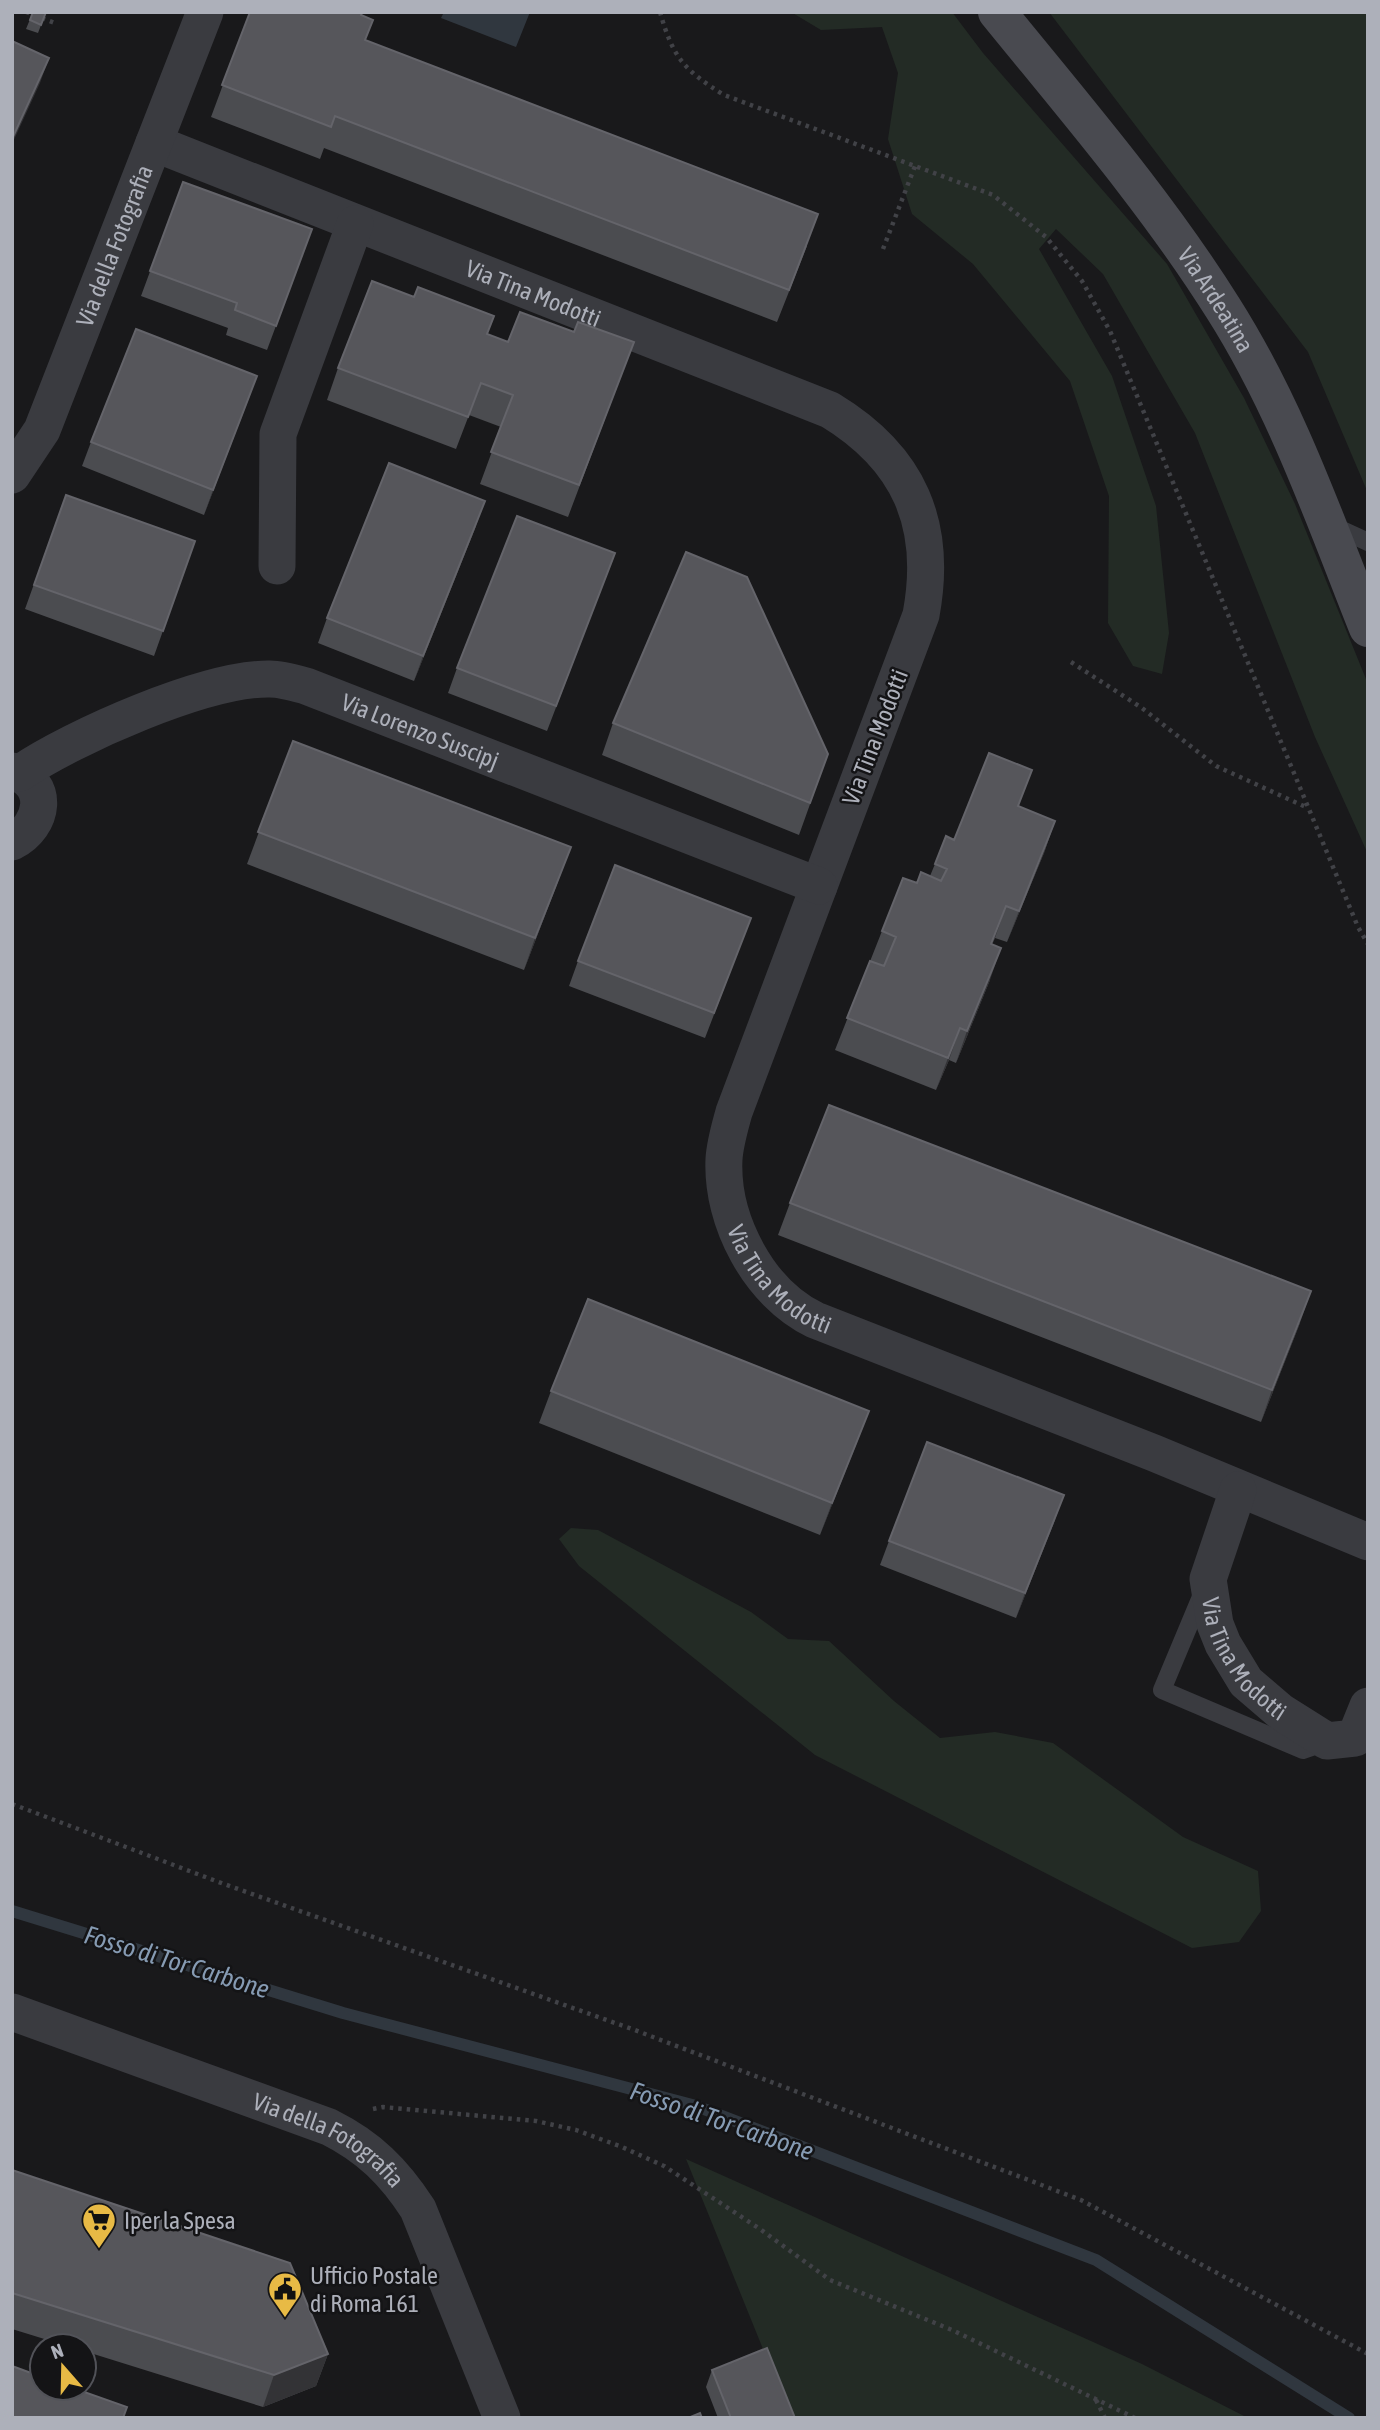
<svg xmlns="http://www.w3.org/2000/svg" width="1380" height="2430" viewBox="0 0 1380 2430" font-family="'Asap Condensed',sans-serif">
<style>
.green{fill:#232b25}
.water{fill:#30373f}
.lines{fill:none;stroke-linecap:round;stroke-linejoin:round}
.stream{stroke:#30373f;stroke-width:12}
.path{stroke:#414247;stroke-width:4.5;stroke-dasharray:3.5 5;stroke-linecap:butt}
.lane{stroke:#3a3b40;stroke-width:18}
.street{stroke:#3a3b40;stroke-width:37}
.secondary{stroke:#494a50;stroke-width:38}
.wall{fill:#4b4c50}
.shaded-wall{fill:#333336}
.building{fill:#56565b;stroke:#64646a;stroke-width:2}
.labels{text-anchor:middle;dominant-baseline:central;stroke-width:5;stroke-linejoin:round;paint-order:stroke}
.street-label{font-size:24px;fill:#adb0ba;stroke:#141416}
.poi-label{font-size:24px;fill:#adb0ba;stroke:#141416;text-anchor:start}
.water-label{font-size:26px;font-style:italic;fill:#869bb3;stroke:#141416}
</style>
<rect width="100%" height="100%" fill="#19191b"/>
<path class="green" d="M791,12H952L983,53L1167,264L1244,398L1295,504L1368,684V854L1315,737L1195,433L1103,274L1056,229L1039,249L1112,376L1156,506L1169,633L1162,674L1133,666L1108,623L1109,496L1070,381L973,264L912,214L888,139L898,73L882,27L821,30Z
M1049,12H1368V493L1308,352Z
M571,1528L598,1530L751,1612L788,1639L829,1641L894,1701L940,1738L995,1732L1053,1743L1183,1837L1258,1871L1261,1911L1239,1942L1192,1948L815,1755L579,1566L559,1539Z
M686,2159L1142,2364L1248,2418H791Z"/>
<path class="water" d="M444,12H530L516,47L441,18Z"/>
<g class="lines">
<path class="stream" d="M12,1911L343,2013L696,2106L1096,2260L1349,2418"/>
<path class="path" d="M26,12L55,23
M660,12C673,58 684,70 724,95L993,195L1046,237L1082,281L1110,331L1358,927L1368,944
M883,249L915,166
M1071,662L1142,708L1216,766L1308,808
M12,1804L224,1884L632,2029L1081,2200L1368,2354
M373,2109L383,2107L536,2121L576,2130L622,2147L664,2166L760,2229L830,2280L952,2330L1135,2418
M1096,2400L1105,2418"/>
<path class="lane" d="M1331,525L1368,542
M1203,1592L1162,1690L1303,1750L1326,1742"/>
<g class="street">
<path id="s1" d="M154,143L830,410C909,458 938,524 921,615L734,1112C730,1127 725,1143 724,1159C721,1221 759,1293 815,1320L1154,1453L1368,1542"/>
<path id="s2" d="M12,475L42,430L205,12"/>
<path d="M277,566L278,434L355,224"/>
<path d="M12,771C51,783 44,826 12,842"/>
<path id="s3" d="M20,773C73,737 206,678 270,679C281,679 295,683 306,686L819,886"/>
<path id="s4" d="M1238,1490L1208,1579L1215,1624L1223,1644L1246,1682L1281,1712L1327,1741L1355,1738L1368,1706"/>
<path id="s5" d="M12,2012L329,2127C369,2147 394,2172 418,2209L502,2418"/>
</g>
<path class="secondary" id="s6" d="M997,12C1075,108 1157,203 1223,308C1286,407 1325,520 1368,628"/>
</g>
<path class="wall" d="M33,12H46L38,33L26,29Z
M250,12H363L362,15L373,20L365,40L807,246L777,322L324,148L320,159L211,117Z
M183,182L312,229L267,350L226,335L228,328L141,296Z
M574,332L634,342L568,517L480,484L501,427L469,415L456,449L327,400L338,368L487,334L508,342Z
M257,376L204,515L82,466L91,442Z
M66,495L195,541L154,656L25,609Z
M476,526L414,681L318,643L327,618Z
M615,553L547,731L448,693L457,668Z
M613,723L828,754L799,835L602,755Z
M293,741L559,879L524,970L247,864Z
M1019,806L1055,821L1044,853L1007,942L995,938L992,944L990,980L956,1063L949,1060L936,1090L835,1050L882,931L917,883L930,876L935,864L954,840Z
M751,918L705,1038L569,986L578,961Z
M790,1203L1300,1323L1261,1422L778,1235Z
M551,1391L869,1411L820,1535L539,1423Z
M1055,1520L1016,1618L880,1565L889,1541Z
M12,2170L328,2354L316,2386L263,2407L84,2351V2346H67L12,2329Z
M712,2370L795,2418H718L706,2387Z"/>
<path class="shaded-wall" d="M49,58L40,83L12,144V139Z
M257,376L248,401L204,515L213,490Z
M485,501L476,526L414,681L423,656Z
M1055,821L1044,853L1007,942L1019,911Z
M571,847L559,879L524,970L535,938Z
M1006,906L995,938L979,976L991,944Z
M1001,948L990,980L956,1063L967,1031Z
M960,1028L949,1060L936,1090L948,1058Z
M1311,1291L1300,1323L1261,1422L1272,1390Z
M869,1411L857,1443L820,1535L832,1503Z
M1064,1495L1055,1520L1016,1618L1025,1593Z
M328,2354L316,2386L263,2407L274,2375Z"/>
<path class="building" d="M33,12H46L41,25L30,20Z
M250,12H362L361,15L373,20L365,40L818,214L789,290L335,116L331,127L222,85Z
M12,41L49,58L12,139Z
M183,182L312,229L276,326L235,310L237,303L150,271Z
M372,281L414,297L418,287L494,316L487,334L508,342L520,312L574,332L578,322L634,342L579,485L491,452L513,395L481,383L468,417L338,368Z
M136,329L257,376L213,490L91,442Z
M389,463L485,501L423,656L327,618Z
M66,495L195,541L163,631L34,585Z
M517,516L615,553L556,706L457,668Z
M686,552L747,577L828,754L810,803L613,723Z
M293,741L571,847L535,938L258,832Z
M989,753L1032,770L1018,806L1055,821L1019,911L1006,906L991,944L1001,948L967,1031L960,1028L948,1058L847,1018L870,961L884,966L896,937L882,931L903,878L917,883L921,872L941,881L947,869L935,864L946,836L954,840Z
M615,865L751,918L714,1013L578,961Z
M829,1105L1311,1291L1272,1390L790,1203Z
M588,1299L869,1411L832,1503L551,1391Z
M927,1442L1064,1495L1025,1593L889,1541Z
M12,2170L290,2263L328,2354L274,2375L12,2293Z
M767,2348L795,2418H731L712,2370Z
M12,2366L42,2377V2388H73L127,2407L123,2418H12Z
M700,2413L702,2418H688Z"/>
<defs>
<g id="supermarket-pin" transform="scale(1.75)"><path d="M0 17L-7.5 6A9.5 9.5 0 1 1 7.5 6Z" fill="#e8ba45" stroke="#141416"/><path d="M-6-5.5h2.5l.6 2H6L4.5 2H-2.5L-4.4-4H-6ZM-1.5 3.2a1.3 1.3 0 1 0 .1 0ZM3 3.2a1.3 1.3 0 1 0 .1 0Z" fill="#111"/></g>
<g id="civic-pin" transform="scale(1.75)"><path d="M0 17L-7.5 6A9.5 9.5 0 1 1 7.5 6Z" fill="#e8ba45" stroke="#141416"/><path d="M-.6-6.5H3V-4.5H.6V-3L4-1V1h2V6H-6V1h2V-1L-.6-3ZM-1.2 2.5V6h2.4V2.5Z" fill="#111"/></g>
</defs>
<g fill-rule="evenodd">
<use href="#supermarket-pin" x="99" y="2220"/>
<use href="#civic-pin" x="285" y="2289"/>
</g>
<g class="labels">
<g class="street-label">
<text stroke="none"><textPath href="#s2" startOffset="252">Via della Fotografia</textPath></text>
<text stroke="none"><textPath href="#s1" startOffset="408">Via Tina Modotti</textPath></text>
<text stroke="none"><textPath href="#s6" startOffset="362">Via Ardeatina</textPath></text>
<text stroke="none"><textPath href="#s3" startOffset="429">Via Lorenzo Suscipj</textPath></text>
<text transform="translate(875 737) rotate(-69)">Via Tina Modotti</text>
<text stroke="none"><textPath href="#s1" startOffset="1687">Via Tina Modotti</textPath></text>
<text stroke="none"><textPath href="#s4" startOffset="184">Via Tina Modotti</textPath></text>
<text stroke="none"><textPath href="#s5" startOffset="343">Via della Fotografia</textPath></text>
</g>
<g class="poi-label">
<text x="124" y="2220">Iper la Spesa</text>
<text x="310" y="2275">Ufficio Postale<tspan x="310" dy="28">di Roma 161</tspan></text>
</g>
<g class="water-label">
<text transform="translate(177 1962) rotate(17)">Fosso di Tor Carbone</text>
<text transform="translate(722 2121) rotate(19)">Fosso di Tor Carbone</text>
</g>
</g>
<rect width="1380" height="2430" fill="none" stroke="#adb0ba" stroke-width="28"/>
<g transform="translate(63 2367) rotate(340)"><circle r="33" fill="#141416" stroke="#515258" stroke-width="2"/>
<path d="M0-5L12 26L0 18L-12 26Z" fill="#e8ba45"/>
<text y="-10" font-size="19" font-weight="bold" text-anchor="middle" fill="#adb0ba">N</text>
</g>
</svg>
